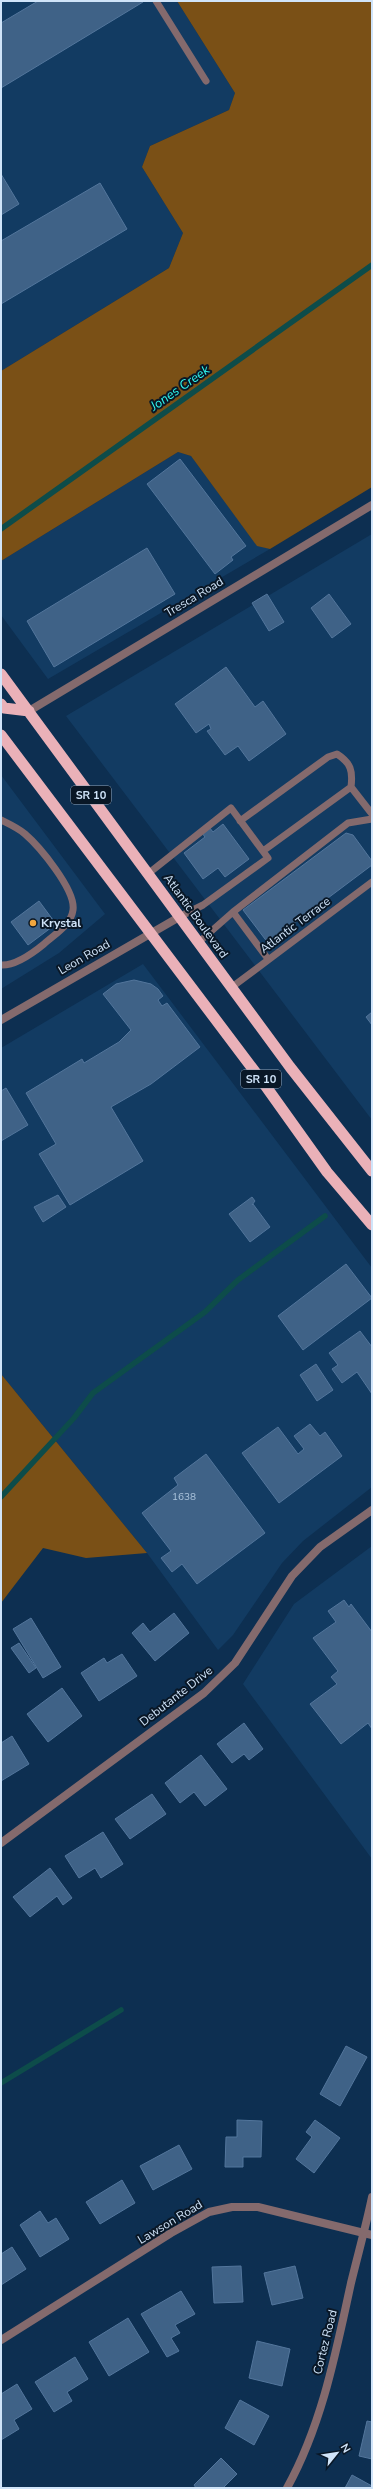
<svg xmlns="http://www.w3.org/2000/svg" width="373" height="2489" viewBox="0 0 373 2489" font-family="'Nunito Sans',sans-serif">
<style>
.built{fill:#123b62}
.forest{fill:#7a5016}
.lines{fill:none;stroke-linecap:round;stroke-linejoin:round}
.stream{stroke:#0d4c4a;stroke-width:5.5}
.building{fill:#3f6287;stroke:#53769c}
.service{stroke:#846a6d;stroke-width:7}
.minor{stroke:#846a6d;stroke-width:8}
.tertiary{stroke:#846a6d;stroke-width:8}
.trunk{stroke:#eab1b8;stroke-width:11}
.poi-dot{fill:#f1a63f;stroke:#091726;stroke-width:1.5}
.labels{text-anchor:middle;dominant-baseline:central;stroke-width:4;stroke-linejoin:round;paint-order:stroke}
.number-label{font-size:10px;fill:#acc4dc}
.shield{fill:#091726;stroke:#94a6ba;stroke-width:1}
.shield-label{font-size:11px;font-weight:bold;fill:#d0e4f9}
.street-label{font-size:12px;fill:#d0e4f9;stroke:#091726}
.poi-label{font-size:12px;font-weight:bold;fill:#d0e4f9;stroke:#091726;text-anchor:start}
.water-label{font-size:13px;font-style:italic;fill:#30f5ed;stroke:#091726}
</style>
<rect width="100%" height="100%" fill="#0d2f51"/>
<path class="built" d="M1,1H177L235,93L229,110L150,146L142,167L183,233L169,268L1,371Z
M178,452L191,456L257,545L270,549L48,679L1,615V561Z
M372,534V1120L66,716Z
M1,775L105,914L59,953L1,989Z
M143,964L372,1268V1487L303,1541L282,1563L233,1635L218,1650L147,1553L1,1374V1048Z
M372,1546V1859L243,1684L294,1604Z"/>
<path class="forest" d="M177,1H372V487L270,549L257,546L191,456L178,452L1,561V371L169,268L183,233L142,167L150,146L229,110L235,93Z
M1,1374L147,1553L86,1558L43,1548L1,1603Z"/>
<g class="lines">
<path class="stream" d="M1,529L372,265
M1,1497L74,1418L93,1393L205,1312L238,1280L325,1216
M1,2083L121,2010"/>
</g>
<path class="building" d="M38,1H143V2L1,88V23Z
M1,174L19,204L1,215Z
M100,183L127,229L1,304V241Z
M180,459L246,546L231,557L233,560L215,574L147,484Z
M147,548L175,594L54,667L27,621Z
M267,594L284,622L269,631L252,603Z
M329,594L351,624L332,638L311,608Z
M226,667L255,707L263,701L286,734L249,761L238,746L225,755L207,731L211,729L209,724L196,733L175,704Z
M223,824L249,859L225,877L218,868L203,879L184,853L205,837L202,833L209,827L213,832Z
M346,833L353,835L372,861V865L268,943L243,910Z
M39,901L56,924L28,945L11,922Z
M134,980L151,984L158,989L163,996L158,1000L162,1006L167,1003L200,1047L151,1084L111,1107L143,1161L70,1205L39,1154L56,1144L26,1093L82,1059L84,1063L119,1042L131,1030L103,994L116,984Z
M372,1012V1025L366,1017Z
M6,1088L28,1125L1,1141V1091Z
M58,1195L66,1207L43,1222L34,1207Z
M252,1197L255,1201L252,1205L253,1204L270,1227L250,1242L229,1214Z
M346,1264L372,1298L303,1350L278,1316Z
M360,1331L372,1347V1394L357,1372L342,1383L332,1369L338,1365L329,1353Z
M316,1364L333,1390L317,1401L300,1375Z
M310,1424L320,1436L325,1432L342,1456L279,1503L242,1453L278,1427L298,1454L304,1449L294,1436Z
M206,1454L265,1533L197,1584L182,1564L172,1572L161,1558L171,1551L142,1513L178,1485L174,1478Z
M344,1600L349,1607L351,1604L372,1632V1729L368,1723L341,1744L310,1704L337,1684L331,1677L338,1671L313,1638L336,1622L328,1611Z
M174,1613L189,1633L155,1661L132,1633L143,1623L150,1632Z
M31,1618L61,1667L43,1678L13,1629Z
M19,1643L36,1668L29,1673L11,1648Z
M122,1654L137,1676L99,1701L81,1673L104,1658L107,1663Z
M62,1688L82,1716L48,1742L27,1714Z
M244,1723L263,1749L249,1760L244,1754L232,1763L217,1744Z
M12,1736L29,1764L1,1781V1743Z
M201,1755L227,1789L205,1806L194,1792L180,1803L165,1783Z
M152,1794L166,1814L130,1839L115,1819Z
M103,1832L123,1864L101,1878L95,1868L79,1878L65,1856Z
M50,1868L72,1898L63,1905L57,1896L30,1917L13,1897Z
M346,2046L367,2057L340,2106L320,2094Z
M237,2120L262,2121L261,2157H243V2167H225L226,2137H237Z
M315,2120L340,2138L314,2173L296,2159L312,2137L306,2132Z
M179,2145L192,2169L153,2190L140,2166Z
M122,2180L135,2203L100,2224L86,2202Z
M40,2211L48,2223L56,2218L69,2239L40,2257L20,2225Z
M12,2247L26,2269L1,2285V2254Z
M241,2266L243,2302L214,2303L212,2267Z
M295,2266L303,2298L272,2305L264,2273Z
M181,2291L195,2314L175,2325L180,2333L171,2338L179,2351L167,2357L141,2314Z
M128,2318L149,2352L109,2376L89,2342Z
M257,2341L290,2349L282,2386L249,2378Z
M75,2357L88,2379L67,2392L72,2401L54,2412L35,2382Z
M17,2384L32,2409L14,2420L19,2429L1,2440V2394Z
M240,2400L269,2416L254,2445L225,2428Z
M367,2421L372,2422V2459L359,2456Z
M221,2458L237,2474L223,2488H196L194,2485Z
M352,2475L372,2486V2488H345Z"/>
<g class="lines">
<path class="service" d="M156,1L206,81
M351,787L372,814
M1,820C9,824 18,828 25,834C39,846 76,890 73,910C71,925 55,934 44,944C33,953 16,966 1,965
M240,821L328,757L337,754C351,763 353,771 351,787L263,851
M149,873L231,808L268,858L203,905L181,916
M233,912L348,823L372,819
M199,942L233,912L268,959
M232,987L372,882"/>
<path class="minor" d="M29,711L372,505
M1,1020L181,916
M1,1843L204,1693L235,1663L292,1576L320,1547L372,1510
M1,2340L171,2233L209,2212L232,2207H258L372,2235"/>
<path class="tertiary" d="M287,2488C322,2425 336,2352 351,2283C358,2254 366,2226 372,2197"/>
<path class="trunk" d="M1,674L290,1067L372,1171
M1,704L4,708L29,711
M1,735L262,1081L327,1172L372,1225"/>
</g>
<circle class="poi-dot" cx="33" cy="923" r="4"/>
<g class="labels">
<g class="number-label">
<text x="184" y="1497">1638</text>
</g>
<g class="shield">
<rect x="71" y="786" width="40" height="18" rx="3"/>
<rect x="241" y="1070" width="40" height="18" rx="3"/>
</g>
<g class="shield-label">
<text x="91" y="795">SR 10</text>
<text x="261" y="1079">SR 10</text>
</g>
<g class="street-label">
<text transform="translate(194 597) rotate(-31)">Tresca Road</text>
<text transform="translate(196 916) rotate(54)">Atlantic Boulevard</text>
<text transform="translate(295 925) rotate(-37)">Atlantic Terrace</text>
<text transform="translate(84 957) rotate(-30)">Leon Road</text>
<text transform="translate(176 1696) rotate(-38)">Debutante Drive</text>
<text transform="translate(170 2222) rotate(-31)">Lawson Road</text>
<text transform="translate(325 2342) rotate(-76)">Cortez Road</text>
</g>
<g class="poi-label">
<text x="41" y="923">Krystal</text>
</g>
<g class="water-label">
<text transform="translate(180 388) rotate(-35)">Jones Creek</text>
</g>
</g>
<rect width="373" height="2489" fill="none" stroke="#d0e4f9" stroke-width="4"/>
<g transform="translate(337 2453) rotate(60)" stroke="#091726" stroke-width="3" paint-order="stroke">
<path d="M0-3L7 15L0 10L-7 15Z" fill="#d0e4f9"/>
<text y="-6" font-size="11" font-weight="bold" text-anchor="middle" fill="#d0e4f9">N</text>
</g>
</svg>
